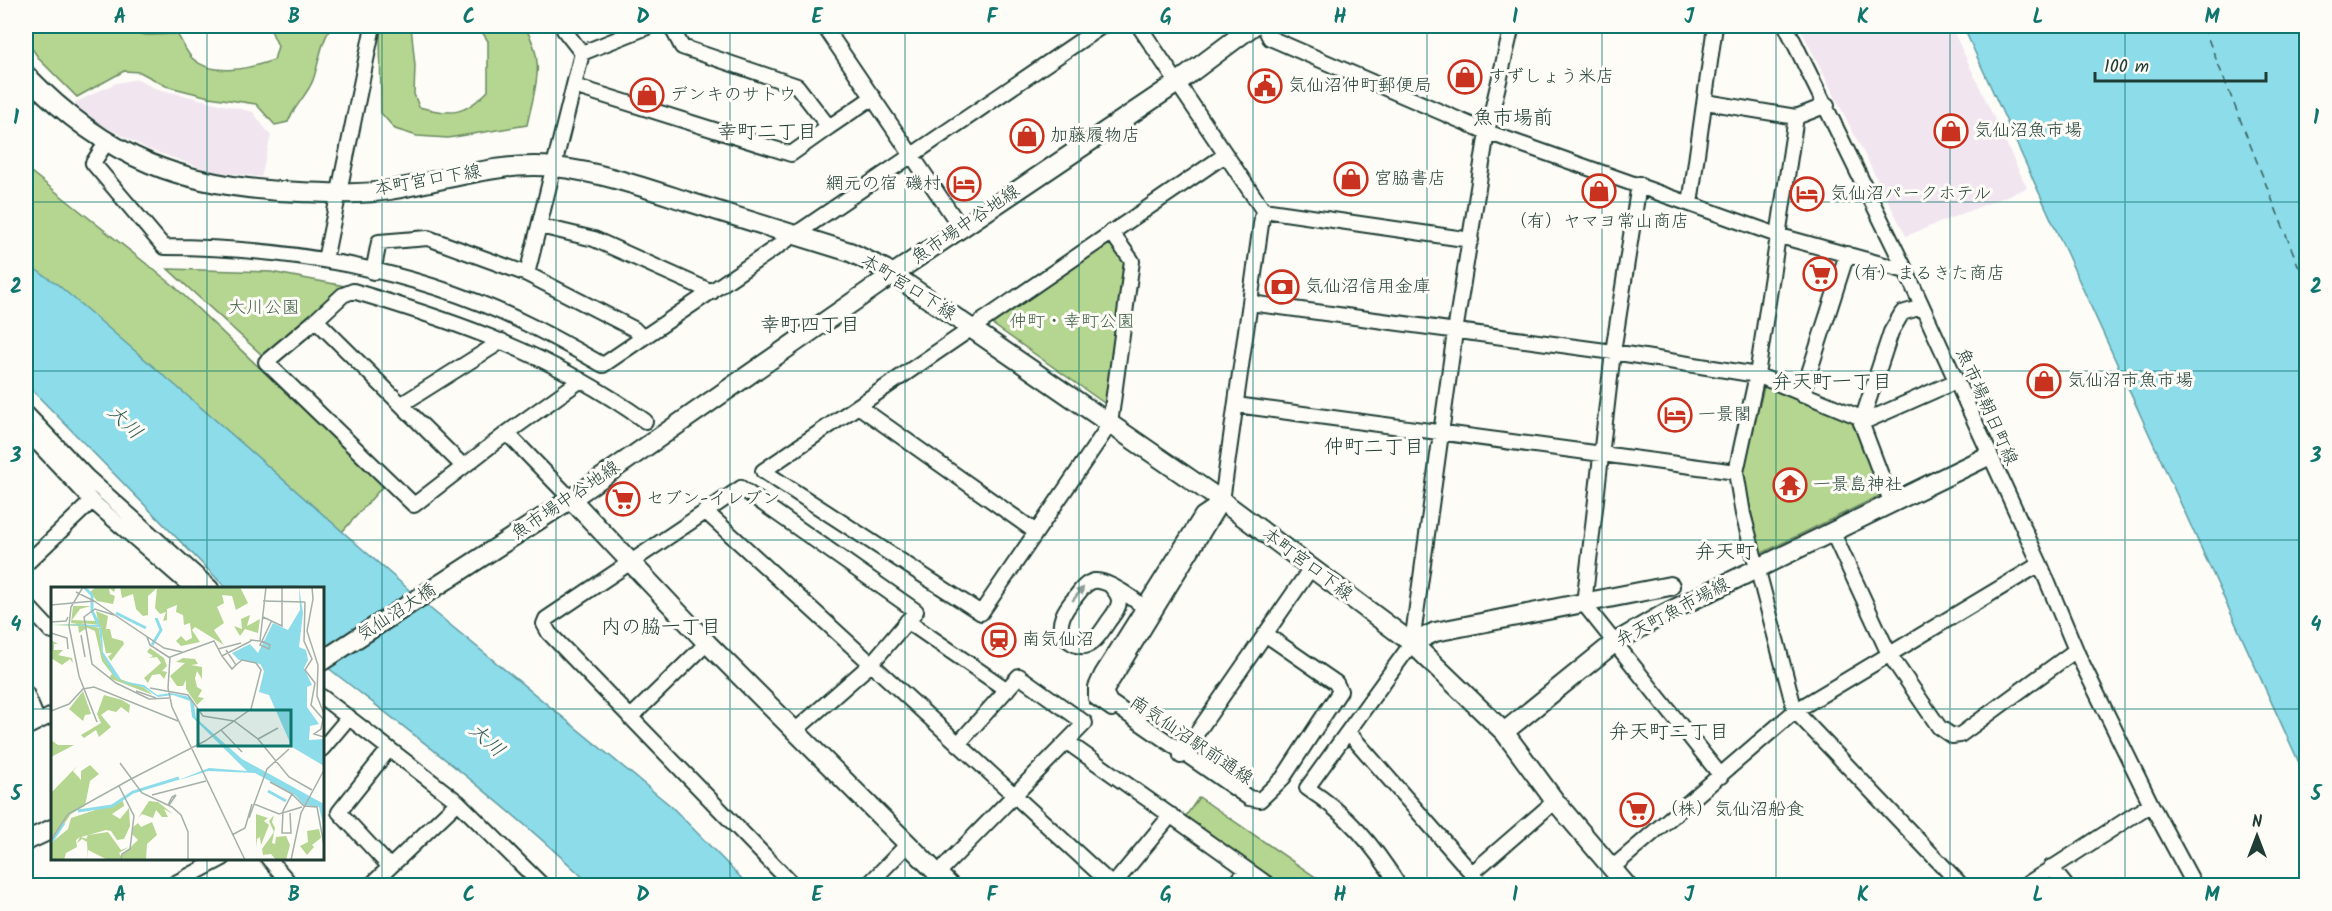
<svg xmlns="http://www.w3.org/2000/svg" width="2332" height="911" viewBox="0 0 2332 911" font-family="Kalam,'Klee One',sans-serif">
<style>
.built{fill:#f1e6f0}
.green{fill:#b5d690;stroke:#6a8a62;stroke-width:1.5}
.water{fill:#8ddcea;stroke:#619ca1;stroke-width:1.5}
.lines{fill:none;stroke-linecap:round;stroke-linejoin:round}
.ferry{stroke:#355d58;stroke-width:1.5;stroke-dasharray:8 6;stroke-linecap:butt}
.street-casing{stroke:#1f3d34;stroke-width:18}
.secondary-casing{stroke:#1f3d34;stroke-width:22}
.street{stroke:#fdfcf7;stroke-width:14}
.secondary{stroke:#fdfcf7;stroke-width:18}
.oneway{fill:#8e9c96}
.grid{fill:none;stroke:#0f766e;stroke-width:1.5;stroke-opacity:0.55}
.labels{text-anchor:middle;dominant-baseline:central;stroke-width:6;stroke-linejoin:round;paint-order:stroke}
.poi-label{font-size:18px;fill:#1f3d34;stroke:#fdfcf7;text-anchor:start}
.street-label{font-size:18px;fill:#1f3d34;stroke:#fdfcf7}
.park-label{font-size:18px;fill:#44634b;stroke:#fdfcf7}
.neighbourhood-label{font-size:20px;fill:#1f3d34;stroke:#fdfcf7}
.water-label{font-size:20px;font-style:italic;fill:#355d58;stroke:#fdfcf7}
.inset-river{fill:none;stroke:#8ddcea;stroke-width:3}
.inset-road{fill:none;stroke:#a4b0a9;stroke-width:1.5}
.view{fill:#0f766e;fill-opacity:0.15;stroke:#0f766e;stroke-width:3}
.inset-edge{fill:none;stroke:#1f3d34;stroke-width:3}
.neatline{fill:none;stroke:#0f766e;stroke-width:2}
.grid-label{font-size:20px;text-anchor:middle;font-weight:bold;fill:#0f766e}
</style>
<rect width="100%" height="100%" fill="#fdfcf7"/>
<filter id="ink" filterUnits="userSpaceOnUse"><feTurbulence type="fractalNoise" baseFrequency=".0167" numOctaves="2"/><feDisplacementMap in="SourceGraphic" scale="12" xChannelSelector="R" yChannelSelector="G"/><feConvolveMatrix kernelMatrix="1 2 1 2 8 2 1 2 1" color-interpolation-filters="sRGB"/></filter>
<g filter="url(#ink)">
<path class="built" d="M1799,26H1951L2027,188L1906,236Z
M138,79L154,88L253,112L271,136L261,177L211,171L148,149L94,121L74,103L116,83Z"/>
<path class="green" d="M26,26H117V30L147,35L177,34C182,41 186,52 192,58C214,78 250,68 274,60L278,46L269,26H332C321,41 319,63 313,80C308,94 294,106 288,122L275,125L256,104L209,97L166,86L140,72L124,71L77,97L40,60L26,40Z
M380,26H411L415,66L414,94L419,107C452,116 464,115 488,91V41L478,26H524C547,61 535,87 527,125L448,138L417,136L395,129L381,113Z
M26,168L173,285L383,486L342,532L26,263Z
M1110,240L1126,263L1107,405L988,321Z
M168,269L271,272L345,286L263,356Z
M1764,387L1849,416L1879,486V496L1760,554L1743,472Z
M1199,797L1327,885H1282L1183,820Z"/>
<path class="water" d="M1963,26H2306V778Z
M26,263L57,284L197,404L432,610L671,806L748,885H591C508,805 414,735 323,664L322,588H226L26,384Z"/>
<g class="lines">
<path class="ferry" d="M2203,26L2306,285"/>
<g class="street-casing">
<path id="street" d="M824,26L961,228
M1139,26L1263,210L1471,240
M1264,26L1270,38L1487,132L1780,236L1906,271
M1786,26L1906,271L2040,564L2078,655L2151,804L2195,886
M582,53L650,26
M574,86L791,154L829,127L797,86L682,47L671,26
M1706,102L1796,117
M1827,105L1796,117L1757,375L1736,472L1743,514L1795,711L1962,886
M829,127L873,97
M106,143L93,163L164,247C287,247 415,269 527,324C552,336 578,351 603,365L1102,26
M1639,184L1613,352L1584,604L1721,776
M1690,204L1715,26
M1263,210L1222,501L1105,692L1110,702L1249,798L1260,800L1283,778L1340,691L1336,683L1265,634
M540,226L594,239L712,292
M1111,232L1132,261L1110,424L981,613L763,471C917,366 1070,260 1225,155
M325,260L373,26
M373,272L379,242L428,238L527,274L634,329L643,338
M527,274L582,53L564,30
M1250,303L1613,352L1757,375L1859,417L1892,504
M316,320L266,362L414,505L507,433
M1802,395L1847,254
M402,404L502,341
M1236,405L1736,472
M858,406L1036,532
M26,413L87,477L211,588
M1861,423L1891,332L1902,313L1922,307
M1861,423L1954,382
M26,431L92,501L192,588
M463,466L316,320L343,295L353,291C461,323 553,355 645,421
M571,499L507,433L581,380
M705,511L1113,886
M1832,531L1889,654L1939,727L1952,736L1960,735L2076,650
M26,564L92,501
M1110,585C1114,590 1119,594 1119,601C1119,609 1112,616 1108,622C1093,645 1084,657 1061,634C1059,620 1064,611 1073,600C1079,593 1084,583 1094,581C1108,579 1141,603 1150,614
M26,604L52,632
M907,621L1007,690
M26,693L38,722
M322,697L458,802L543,886
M1112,709L1096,698V687L1102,674L1202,515L1217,505
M630,718L707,643
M26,728L52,715
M1349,733L1483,886
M1067,742L1270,886
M322,749L349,717
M389,749L339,812L390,867
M1181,756L1311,568
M268,858L292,886
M2051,867L2066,886
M1612,868L1795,711L2040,564
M938,873L1085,723L1019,676L958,744
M1472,873L1555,801
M1113,885L1171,815
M170,886L223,858
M370,886L458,802
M794,886L549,633L544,624L546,619L741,488L916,611L871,664L796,730
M867,886L908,844
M1234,886L1247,870
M1399,886C1373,844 1348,815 1307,788L1412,643L1455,332L1487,132L1512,26
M2024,886L2151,804"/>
</g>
<g class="secondary-casing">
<path id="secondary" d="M26,75C107,159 184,188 300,192C329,193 360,195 390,190C444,181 500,161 555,167C600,172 643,187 686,201C741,218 796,235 850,252L885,269L1222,501L1412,643L1504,732L1555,801L1627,886
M571,499L707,643L950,886
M1412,643L1435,632L1670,586
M322,661L571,499L893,274L1177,83L1253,26
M1504,732L1614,643L1664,614L1988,456
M26,841L52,829"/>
</g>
<use href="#street" class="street"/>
<use href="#secondary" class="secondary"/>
</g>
<defs><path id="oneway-solid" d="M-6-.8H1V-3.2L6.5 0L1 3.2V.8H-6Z" transform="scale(1.5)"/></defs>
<use class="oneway" href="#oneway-solid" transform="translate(1078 594) rotate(-51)"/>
</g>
<path class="grid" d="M207,26V588M382,26V886M556,26V886M730,26V886M905,26V886M1079,26V886M1253,26V886M1427,26V886M1602,26V886M1776,26V886M1950,26V886M2125,26V886M26,202H2306M26,371H2306M26,540H2306M26,709H52M322,709H2306M207,858V886"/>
<defs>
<g id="shop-ring" transform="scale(1.725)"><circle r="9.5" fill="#fdfcf7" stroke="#c8321e" stroke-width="1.5"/><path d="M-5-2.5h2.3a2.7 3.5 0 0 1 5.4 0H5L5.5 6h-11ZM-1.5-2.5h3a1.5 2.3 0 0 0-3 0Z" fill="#c8321e"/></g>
<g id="civic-ring" transform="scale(1.725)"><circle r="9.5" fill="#fdfcf7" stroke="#c8321e" stroke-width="1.5"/><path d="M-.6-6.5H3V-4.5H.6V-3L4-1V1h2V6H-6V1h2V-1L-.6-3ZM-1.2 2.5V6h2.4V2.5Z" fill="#c8321e"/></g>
<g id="hotel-ring" transform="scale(1.725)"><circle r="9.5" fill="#fdfcf7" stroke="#c8321e" stroke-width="1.5"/><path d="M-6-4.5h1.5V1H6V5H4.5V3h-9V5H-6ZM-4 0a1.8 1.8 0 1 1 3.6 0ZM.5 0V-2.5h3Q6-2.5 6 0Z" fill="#c8321e"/></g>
<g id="supermarket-ring" transform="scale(1.725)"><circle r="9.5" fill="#fdfcf7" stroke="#c8321e" stroke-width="1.5"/><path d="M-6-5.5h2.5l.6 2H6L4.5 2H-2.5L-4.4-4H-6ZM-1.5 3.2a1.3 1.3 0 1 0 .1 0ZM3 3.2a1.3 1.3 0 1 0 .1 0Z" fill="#c8321e"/></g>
<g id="bank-ring" transform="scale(1.725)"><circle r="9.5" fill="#fdfcf7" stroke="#c8321e" stroke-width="1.5"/><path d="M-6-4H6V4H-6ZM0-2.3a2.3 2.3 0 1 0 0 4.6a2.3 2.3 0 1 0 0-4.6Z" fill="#c8321e"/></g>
<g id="temple-ring" transform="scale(1.725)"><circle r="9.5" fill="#fdfcf7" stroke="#c8321e" stroke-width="1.5"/><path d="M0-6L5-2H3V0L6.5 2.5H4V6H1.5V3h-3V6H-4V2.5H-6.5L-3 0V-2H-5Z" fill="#c8321e"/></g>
<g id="station-ring" transform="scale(1.725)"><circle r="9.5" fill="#fdfcf7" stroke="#c8321e" stroke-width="1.5"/><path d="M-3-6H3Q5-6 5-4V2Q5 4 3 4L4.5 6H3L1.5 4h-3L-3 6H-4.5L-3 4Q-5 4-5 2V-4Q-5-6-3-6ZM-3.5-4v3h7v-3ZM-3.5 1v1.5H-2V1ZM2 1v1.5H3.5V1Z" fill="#c8321e"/></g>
</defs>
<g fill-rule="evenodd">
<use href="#shop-ring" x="1465" y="77"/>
<use href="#civic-ring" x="1265" y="86"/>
<use href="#shop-ring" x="647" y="95"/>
<use href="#shop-ring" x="1951" y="131"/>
<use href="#shop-ring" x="1027" y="136"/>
<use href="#shop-ring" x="1351" y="179"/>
<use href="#hotel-ring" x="964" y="184"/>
<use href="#shop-ring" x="1599" y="191"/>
<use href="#hotel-ring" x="1807" y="194"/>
<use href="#supermarket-ring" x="1820" y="274"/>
<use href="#bank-ring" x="1282" y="287"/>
<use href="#shop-ring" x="2044" y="381"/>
<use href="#hotel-ring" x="1675" y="415"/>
<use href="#temple-ring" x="1790" y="485"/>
<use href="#supermarket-ring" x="623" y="499"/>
<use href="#station-ring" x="999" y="640"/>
<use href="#supermarket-ring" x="1637" y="810"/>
</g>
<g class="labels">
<g class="poi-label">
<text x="1488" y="77">すずしょう米店</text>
<text x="1288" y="86">気仙沼仲町郵便局</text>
<text x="670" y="95">デンキのサトウ</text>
<text x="1974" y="131">気仙沼魚市場</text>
<text x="1050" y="136">加藤履物店</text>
<text x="1374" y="179">宮脇書店</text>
<text x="941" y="184" text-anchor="end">網元の宿 磯村</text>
<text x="1830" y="194">気仙沼パークホテル</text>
<text x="1599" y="222" text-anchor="middle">（有）ヤマヨ常山商店</text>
<text x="1843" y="274">（有）まるきた商店</text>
<text x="1305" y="287">気仙沼信用金庫</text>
<text x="2067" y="381">気仙沼市魚市場</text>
<text x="1698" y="415">一景閣</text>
<text x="1813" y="485">一景島神社</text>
<text x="646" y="499">セブン-イレブン</text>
<text x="1022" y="640">南気仙沼</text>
<text x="1660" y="810">（株）気仙沼船食</text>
</g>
<g class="street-label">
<text transform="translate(428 181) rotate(-10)">本町宮口下線</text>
<text transform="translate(966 225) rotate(-34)">魚市場中谷地線</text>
<text transform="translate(908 288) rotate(32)">本町宮口下線</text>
<text transform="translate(1986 407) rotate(66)">魚市場朝日町線</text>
<text transform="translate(566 501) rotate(-34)">魚市場中谷地線</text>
<text transform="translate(1307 565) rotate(37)">本町宮口下線</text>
<text transform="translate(397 613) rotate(-33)">気仙沼大橋</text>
<text transform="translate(1673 613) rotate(-28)">弁天町魚市場線</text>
<text transform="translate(1191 741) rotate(34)">南気仙沼駅前通線</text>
</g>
<g class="park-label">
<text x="264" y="308">大川公園</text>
<text x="1072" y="322">仲町・幸町公園</text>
</g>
<g class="neighbourhood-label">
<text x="1513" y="119">魚市場前</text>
<text x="767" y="133">幸町二丁目</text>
<text x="810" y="326">幸町四丁目</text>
<text x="1832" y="383">弁天町一丁目</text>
<text x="1374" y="448">仲町二丁目</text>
<text x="1725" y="553">弁天町</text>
<text x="661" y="628">内の脇一丁目</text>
<text x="1669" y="733">弁天町二丁目</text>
</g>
<g class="water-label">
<text transform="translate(124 423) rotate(44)">大川</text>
<text transform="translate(486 741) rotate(42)">大川</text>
</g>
</g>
<g transform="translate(51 587)">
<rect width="273" height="273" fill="#fdfcf7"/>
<path d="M45,0H65L63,5L58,1L59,7L64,9L62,17L46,14L39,5ZM69,0H189L197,16L185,23L181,9L171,8L173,16L166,20L173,36L163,43L173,58L144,40L141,43L149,55L130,59L125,54L130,49L135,54L141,51L139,36L133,38L132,28L125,25L126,18L116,22V33L112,34L115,25L109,27L104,21L106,1L97,9V28L92,29L85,22L82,7L71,11ZM22,19H40L29,22L21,33L44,34L40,23L48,38L45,24L57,29L55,42H59L61,51L72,54L73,57L60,74L57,70L61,66H55L49,38L30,36L48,41L51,66L66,91L92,100L102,108L58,91L61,87L51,74L44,44L32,39L36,41L28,46L27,39L0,38L27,37L20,36ZM199,28L196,39L209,32L207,46L194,42L189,49L183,39L191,42L190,32ZM0,53L7,57H3V63H12L7,68L21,71L22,76L19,72L11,78L0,71ZM99,61L113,71L116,79L111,84L116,85L113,92L109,87L101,88L97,96L93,91L110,76L106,70L98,71L102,69L96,65ZM132,71L144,72L147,77L140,78L151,80V92L146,84L144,91L146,100L151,103L147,110L153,111L146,118L135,102V93L132,99H126L119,89L134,76L125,75ZM32,104L40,127L34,128L32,134L18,122ZM53,108L71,113L79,118L78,126L70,120L65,125L57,123L50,128L60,140L48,150L45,143L33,151L30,148L50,136L46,127ZM0,153L7,158H23L0,170ZM27,178L22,184L30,193V184L39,178L48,187L39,194L34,219L20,227L5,249L0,250L1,205ZM72,214L73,219L61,227L69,232L78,221L79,239L73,252L66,253L60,244L55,243L30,250L35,252L37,248L57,245L70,263L78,260L68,266L70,269L87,253L81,247V241L87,236L90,240L101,235L106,248L96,257L95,273H57L37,263V272L36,255L31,252L26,256L29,250L25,253L26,260L15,266L13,273H0V256L17,242L20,231ZM98,214L107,215L122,227L113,222L117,230H111L105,223L102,231L91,227L87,231ZM205,227L217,231L213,234L218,238L210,258L209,250L206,252L205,261ZM223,228L221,235L224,241L221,256L224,257L225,250L235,249L239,258L235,273H225L220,267L212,268L211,262L223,245L218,234ZM268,242L270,251L261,258L263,260L256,268L249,259L257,255L256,244Z" fill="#b5d690"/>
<path d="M248,0L252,26L248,60L255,63L257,73L253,81L261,98L256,100V120L268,137L259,139L258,153L273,152V179L241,160L218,108L208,105L213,84L209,76L188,73L181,66L199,57L207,66L222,36L237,43L249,23ZM45,32L49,38L51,45L52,65L71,94L93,98L106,108L120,106L139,110L143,117L145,131L191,172L273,217V241L268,220L253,218L244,208L204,186L157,184L125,194L158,181L196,184L141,130L139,114L122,108L107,110L92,100L74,96L63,89L51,67L48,40L5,37L47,38Z" fill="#8ddcea"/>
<path class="inset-river" d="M33,0L41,8V24L47,36M65,26L95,41M101,58L110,43L105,31M187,69L214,77L248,157L273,170M186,70L194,64L232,76L253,153L273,160M217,204L235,214M27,224L61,219L82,205L128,191M1,254L13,236"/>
<path class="inset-road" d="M32,0L20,20L18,39L28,89L46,135M261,0L262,12L256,44L267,78L266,109L273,127M43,14L113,61L131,65M212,14L254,15M254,15L253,54L261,72L254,83L264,96L260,118L272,132L270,142L263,147L273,150M0,18L43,14L25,5M63,28L44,22L33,30L41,77L65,96L98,112L118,111M212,30L231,39V0M0,39V35L15,34L17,30M0,46L16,51L17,62M30,48L34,70M96,50L99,58L119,71M199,53L209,54L215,0M211,54L219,58L218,62L209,58L211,54L220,35V34M167,62L190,56M171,69L181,82L185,78M99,101L137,108L152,129L183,134L207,152L238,190L261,203M85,104L105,111M0,124L18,117L32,102L43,100L127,134M170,143L191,165M207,152L227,141M69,176L91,206L121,220L130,228L137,245V273M80,192L154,154L200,122L210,83L205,76L191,73L185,78L175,63M219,195L241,207M68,199L83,229L79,262L71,267L70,273M101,208L155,194M203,217L228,227L251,220M117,218L121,210L125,208L118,218M239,226L240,246H231L232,224L241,207L253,219L266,220L273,258M198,231L216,182L238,162M181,248L194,241L201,217M0,253L17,227L80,192M194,273L121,120L117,101L119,70L163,54L171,69L200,54M240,273L250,226L273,183"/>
<path class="view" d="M147,123H240V159H147Z"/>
<rect width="273" height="273" class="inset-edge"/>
</g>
<rect width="2332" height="911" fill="none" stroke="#fdfcf7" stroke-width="66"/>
<g transform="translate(2257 836)" stroke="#fdfcf7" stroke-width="4.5" paint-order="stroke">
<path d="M0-4.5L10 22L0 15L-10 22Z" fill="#1f3d34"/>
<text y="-9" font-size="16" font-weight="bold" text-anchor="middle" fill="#1f3d34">N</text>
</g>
<path d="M2095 72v9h171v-9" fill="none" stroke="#1f3d34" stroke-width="3"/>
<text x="2104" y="72" font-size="18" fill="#1f3d34" stroke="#fdfcf7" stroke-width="4.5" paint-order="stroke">100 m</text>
<rect x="33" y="33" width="2266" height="845" class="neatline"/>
<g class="grid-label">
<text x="120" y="23">A</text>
<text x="294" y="23">B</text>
<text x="469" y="23">C</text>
<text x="643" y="23">D</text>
<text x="817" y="23">E</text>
<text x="992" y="23">F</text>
<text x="1166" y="23">G</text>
<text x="1340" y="23">H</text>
<text x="1515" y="23">I</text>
<text x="1689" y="23">J</text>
<text x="1863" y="23">K</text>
<text x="2038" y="23">L</text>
<text x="2212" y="23">M</text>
<text x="16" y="124">1</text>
<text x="2316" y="124">1</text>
<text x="16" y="293">2</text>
<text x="2316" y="293">2</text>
<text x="16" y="462">3</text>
<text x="2316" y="462">3</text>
<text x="16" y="631">4</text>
<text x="2316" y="631">4</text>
<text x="16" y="800">5</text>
<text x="2316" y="800">5</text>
<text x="120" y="901">A</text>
<text x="294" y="901">B</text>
<text x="469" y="901">C</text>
<text x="643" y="901">D</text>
<text x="817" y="901">E</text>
<text x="992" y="901">F</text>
<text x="1166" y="901">G</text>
<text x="1340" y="901">H</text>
<text x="1515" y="901">I</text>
<text x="1689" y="901">J</text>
<text x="1863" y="901">K</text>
<text x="2038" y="901">L</text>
<text x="2212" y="901">M</text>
</g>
</svg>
